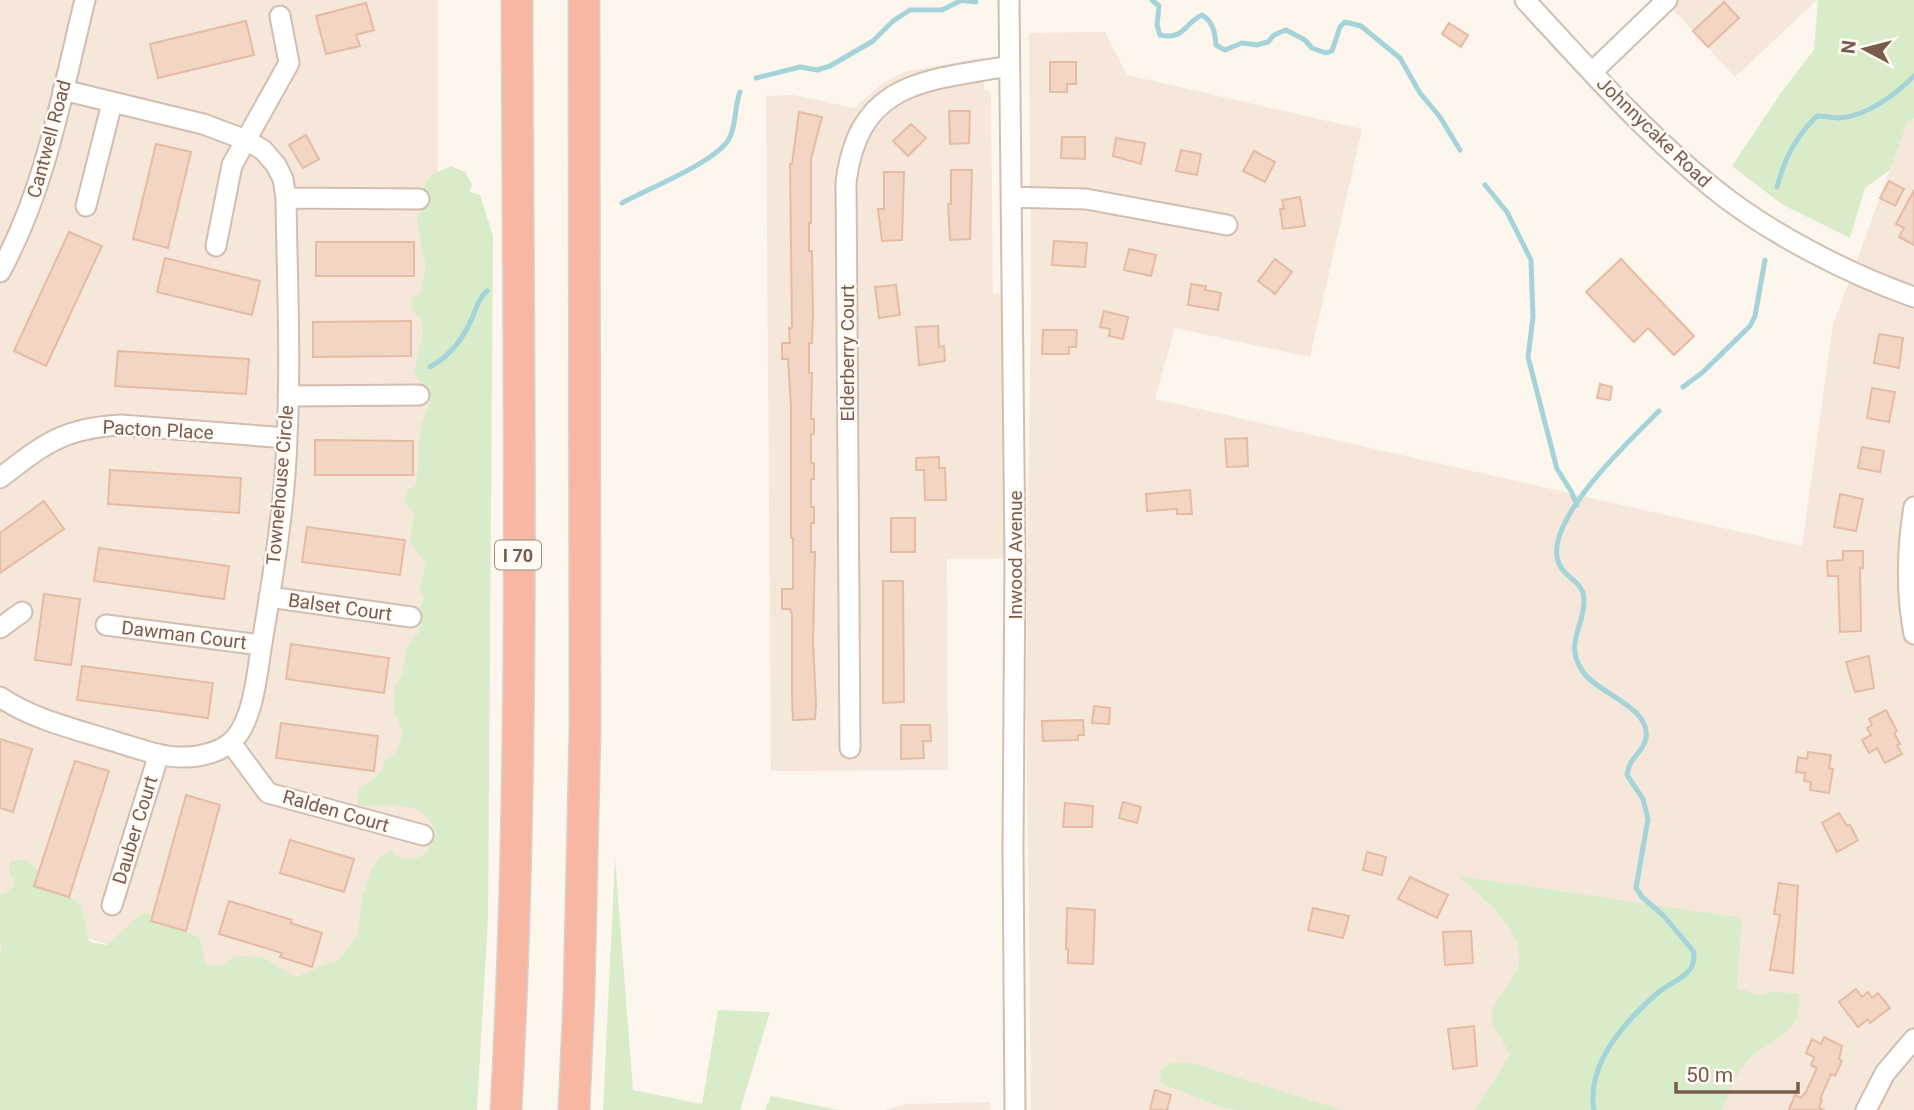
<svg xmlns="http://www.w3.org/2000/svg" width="1914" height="1110" viewBox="0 0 1914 1110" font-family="Roboto,sans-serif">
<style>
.residential{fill:#f5e8da}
.green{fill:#d8ecc9}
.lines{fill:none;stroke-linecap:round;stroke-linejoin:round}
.stream{stroke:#a5d3da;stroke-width:5}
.building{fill:#f3d5c3;stroke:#e6bba3;stroke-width:2}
.minor-casing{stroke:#d1beb0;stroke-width:23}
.highway-casing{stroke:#dad1cd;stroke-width:33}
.minor{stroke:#fff;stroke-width:19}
.highway{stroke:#f7b7a3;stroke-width:30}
.labels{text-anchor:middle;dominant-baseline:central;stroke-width:5;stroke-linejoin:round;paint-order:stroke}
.shield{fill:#fffaf3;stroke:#a28b7f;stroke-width:2}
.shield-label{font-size:18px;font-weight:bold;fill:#7a5c4d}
.street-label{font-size:19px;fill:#7a5c4d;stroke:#fffaf3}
</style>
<rect width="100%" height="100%" fill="#fdf6ec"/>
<path class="residential" d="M0,0H438V845L427,1044L26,919L0,1007Z
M1664,0H1817L1735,77Z
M1105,32L1127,75L1362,129L1310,357L1175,328L1155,399L1802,546L1833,325L1908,121L1914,118V1110H1031L1026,674L1031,297L1029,33Z
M984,57V88L991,93L993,293L1005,294L1009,559H947L948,770L771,771L766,96L793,95L854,108L884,82L905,72Z
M990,1102V1110H885L907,1104Z"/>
<path class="green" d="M1818,0H1914V118L1908,121L1890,170L1865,188L1850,238L1783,205L1732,166L1783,90L1814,50Z
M451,166L465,172L472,184L470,192L480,195L493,236L488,918L477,1110H0V955L2,946L0,943V894H5L15,884L9,871L10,861L27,860L39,871L35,887L69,897L81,905L89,942L107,945L142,913L153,916L152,921L199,937L206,965H225L235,956L262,957L296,977C311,972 321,964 338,961L358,933L362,899L371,871L382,855L392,851L395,856C407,860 417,860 428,852L429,843L436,835C427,794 385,809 357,805L359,788C373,781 381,774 386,759L395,755L403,734L393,707L396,684L402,675L407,646L420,631C416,617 417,611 425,599L419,588L426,564L410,542L414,513L404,502L408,489L415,487C419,468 418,449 420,431C423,413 433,409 430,388L420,381L414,371L423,333L421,316L416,315L411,309L412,297L420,295L426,265L421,247L417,217L422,209L423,188L430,176Z
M615,858L633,1090L702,1104L718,1010L770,1012L740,1110H603Z
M1458,876L1742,918L1737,988L1762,996L1774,991L1799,994C1804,1037 1765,1039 1744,1064C1734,1076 1729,1096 1722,1110H1475L1510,1055C1505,1044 1495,1032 1492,1020C1490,1009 1498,1000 1504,991C1510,982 1518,973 1519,962C1524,928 1480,896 1458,876Z
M1186,1062L1198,1065L1342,1110H1237L1221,1107L1160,1083L1161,1070L1171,1063Z
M771,1096L839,1110H765Z"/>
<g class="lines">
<path class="stream" d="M958,0L976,2
M1152,0L1159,6L1157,25L1160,35C1185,40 1183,24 1202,15C1213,21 1215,33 1216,45L1225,50L1242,43L1257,45L1268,42L1274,35L1286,30L1305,40L1312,48L1326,53L1332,51L1340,27L1345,22L1361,26L1400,58L1420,93L1440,117L1460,150
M756,78L800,67L817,70L830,66L873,41L893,21L910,10H942L960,1
M1485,185L1507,212L1531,260L1533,317L1528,357L1557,469L1571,491L1577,505
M1777,187C1784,159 1796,136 1817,116C1825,116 1833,118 1840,118C1867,116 1896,94 1914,76
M622,203C647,189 716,162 729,139C737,124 734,107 740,92
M430,367C451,355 463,339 473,316C477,306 479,298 487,291
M1683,387L1703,372L1750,326L1755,316L1765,260
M1594,1110C1586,1063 1627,1019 1660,991C1670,983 1684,979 1691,968C1694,963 1694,958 1694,952L1663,915L1642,897L1636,888L1648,819L1643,799L1627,775C1629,756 1643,754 1646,738C1651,707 1597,693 1583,672C1563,643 1585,626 1584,600C1584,579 1561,579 1557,557C1550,515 1631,439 1659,411"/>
</g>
<path class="building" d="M1724,2L1739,18L1708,47L1693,31Z
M366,3L374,30L356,35L360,46L326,54L316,16Z
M246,21L254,55L158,78L150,44Z
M1449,23L1468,35L1461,47L1442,34Z
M1050,62H1076V84H1067V92H1050Z
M949,111H970L969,143L950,144Z
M799,112L822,117L811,159V223H809V251H812L813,314L812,343H809V373H812L811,419H814V434H811V463H814V479H811V507H814V523H811V552H815L813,642L816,704L815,719L797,720H793L792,698V615L790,609H782V589H793V538H791V407L788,359H782V343H790L789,328H792L790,164H792Z
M911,124L926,138L908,156L893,141Z
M306,135L319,159L303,168L289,145Z
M1062,137H1085V159L1061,158Z
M1116,138L1145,143L1141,164L1113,156Z
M156,144L191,152L168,248L133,239Z
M1181,150L1201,154L1197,175L1176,171Z
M1254,151L1275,162L1265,182L1243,171Z
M951,170H972L970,239L950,240L948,204H951Z
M884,172H904L902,240L882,241L878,209H884Z
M1889,181L1904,189L1895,206L1880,198Z
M1914,190V245L1899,237L1904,228L1896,224Z
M1300,197L1305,226L1283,229L1280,209H1284L1282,200Z
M69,232L102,246L46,366L14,351Z
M1054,241L1087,243L1085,267L1052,265Z
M316,242H414V276H316Z
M1129,249L1156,255L1151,276L1124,270Z
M165,258L260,281L252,315L157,292Z
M1275,259L1292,272L1275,294L1258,281Z
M1621,259L1694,336L1674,355L1648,328L1634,342L1586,292Z
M1191,284L1206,286L1205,290L1221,293L1218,310L1188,305Z
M896,285L900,315L879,318L875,287Z
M1104,311L1128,317L1123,339L1109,336L1110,329L1100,327Z
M411,321V356L313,357V322Z
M938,326L939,347L944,346L945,361L919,365L916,327Z
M1043,330H1077L1076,347H1069V354H1042Z
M1879,334L1903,338L1899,368L1874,363Z
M118,351L249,359L246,394L115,386Z
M1600,384L1612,387L1610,400L1597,398Z
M1872,388L1895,392L1889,422L1867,418Z
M1247,438L1248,466L1227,467L1225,439Z
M315,440L413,441V475H315Z
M1862,447L1884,451L1880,472L1858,468Z
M939,457V468H945L946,500H925L924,470H916V458Z
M110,470L241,478L239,513L108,504Z
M1190,490L1192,514H1177V509L1147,511L1146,494Z
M1840,494L1863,499L1856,531L1834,527Z
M44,501L64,529L0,573V533Z
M891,518H915V552H891Z
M307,527L405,540L400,575L302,562Z
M99,548L229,566L224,599L94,581Z
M1843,551H1863V568H1860L1861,631L1840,632L1838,576H1828L1827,561L1843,560Z
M883,581H903L904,702L883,703Z
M44,594L80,599L71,665L35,660Z
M291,644L389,658L384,693L286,679Z
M1869,656L1874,688L1855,692L1846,662Z
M82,666L213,683L208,718L77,700Z
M1094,706L1110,708L1109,724L1092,723Z
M1886,710L1897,731L1894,733L1900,744L1897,745L1902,754L1885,763L1877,748L1869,753L1862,740L1871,735L1867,728L1872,725L1869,719Z
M1083,720L1084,735H1078V740L1043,741L1042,721Z
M281,723L378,736L374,771L276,758Z
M901,725H930L931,741H923L924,758L901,759Z
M0,739L32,749L13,812L0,808Z
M1808,752L1831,755L1829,768L1833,769L1829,793L1810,790L1811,782L1804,781L1805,773L1796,772L1798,757L1807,759Z
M75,761L109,771L69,897L34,886Z
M186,795L220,805L186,931L151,921Z
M1123,802L1141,807L1137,823L1119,818Z
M1065,803L1093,806L1092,827H1063Z
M1839,813L1847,826L1850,825L1858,840L1837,852L1822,823Z
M290,840L354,859L344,892L280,873Z
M1367,852L1386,857L1382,875L1363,870Z
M1410,877L1448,895L1437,918L1398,899Z
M1779,883L1798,886L1793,973L1770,970L1780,915L1774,914Z
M229,901L292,920L291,923L322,933L312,967L280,957L282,953L219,934Z
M1067,908L1095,910L1093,964L1068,963V949H1066Z
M1313,908L1349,916L1343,938L1308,930Z
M1471,931L1473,963L1445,965L1443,932Z
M1856,989L1862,997L1868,992L1872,998L1878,993L1890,1008L1870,1023L1868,1019L1858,1027L1839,1002Z
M1474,1026L1477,1066L1453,1069L1448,1029Z
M1824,1037L1842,1046L1839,1059L1842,1061L1835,1076L1831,1074L1820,1099L1822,1100L1819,1107L1824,1110H1789L1795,1095L1801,1098L1806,1092L1817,1068L1811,1065L1814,1057L1806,1053L1812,1039L1821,1044Z
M1155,1090L1171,1095L1167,1110H1150Z"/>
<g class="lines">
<g class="minor-casing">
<path id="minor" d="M1009,0L1015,559L1013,847L1015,1110
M1525,0C1585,65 1644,132 1713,188C1767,232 1848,274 1914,297
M1592,72L1667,0
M1011,197L1086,199L1227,225
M286,198L419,199
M86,206L112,103
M216,246L232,165L289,63L280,16
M0,272C46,188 62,93 85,0
M288,396L419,395
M0,478C44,444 63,428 121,425L287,438
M1914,507C1907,549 1906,592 1914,634
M269,597L411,617
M106,625L261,645
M0,628L22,612
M0,697C34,720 75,729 113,741C137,748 161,758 186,757C200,757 219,752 230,743C254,724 257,671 262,643C273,575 285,506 287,438C291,358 287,278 286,198L283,179L276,165L263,150L246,140L203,124L63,90
M231,743L268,793L423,835
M850,748L846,182C859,80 926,81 1009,66
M112,905L159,754
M1866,1110L1885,1073L1914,1039"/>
</g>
<g class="highway-casing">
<path id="highway" d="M506,1110C526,741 518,370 517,0
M574,1110L579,996L585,729L584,0"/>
</g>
<use href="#minor" class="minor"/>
<use href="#highway" class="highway"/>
</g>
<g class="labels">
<rect class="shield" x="495" y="540.5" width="46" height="29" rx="5"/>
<g class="shield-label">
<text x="518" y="555">I 70</text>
</g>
<g class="street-label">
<text transform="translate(1654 132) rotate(44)">Johnnycake Road</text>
<text transform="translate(49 139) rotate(-75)">Cantwell Road</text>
<text transform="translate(847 353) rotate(-90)">Elderberry Court</text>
<text transform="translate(158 430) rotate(3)">Pacton Place</text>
<text transform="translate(280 485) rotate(-85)">Townehouse Circle</text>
<text transform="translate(1015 555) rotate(-90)">Inwood Avenue</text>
<text transform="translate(340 607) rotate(8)">Balset Court</text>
<text transform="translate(184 635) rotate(7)">Dawman Court</text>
<text transform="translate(336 811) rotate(16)">Ralden Court</text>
<text transform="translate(135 830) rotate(-73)">Dauber Court</text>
</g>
</g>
<g transform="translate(1865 49) rotate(277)" stroke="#fffaf3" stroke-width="5" paint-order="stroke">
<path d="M0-5L12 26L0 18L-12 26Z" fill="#7a5c4d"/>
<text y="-10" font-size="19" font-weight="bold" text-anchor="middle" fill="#7a5c4d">N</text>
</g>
<path d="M1676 1082v10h122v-10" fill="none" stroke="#7a5c4d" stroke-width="3.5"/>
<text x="1686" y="1082" font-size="21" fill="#7a5c4d" stroke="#fffaf3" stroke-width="5" paint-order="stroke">50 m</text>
</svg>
